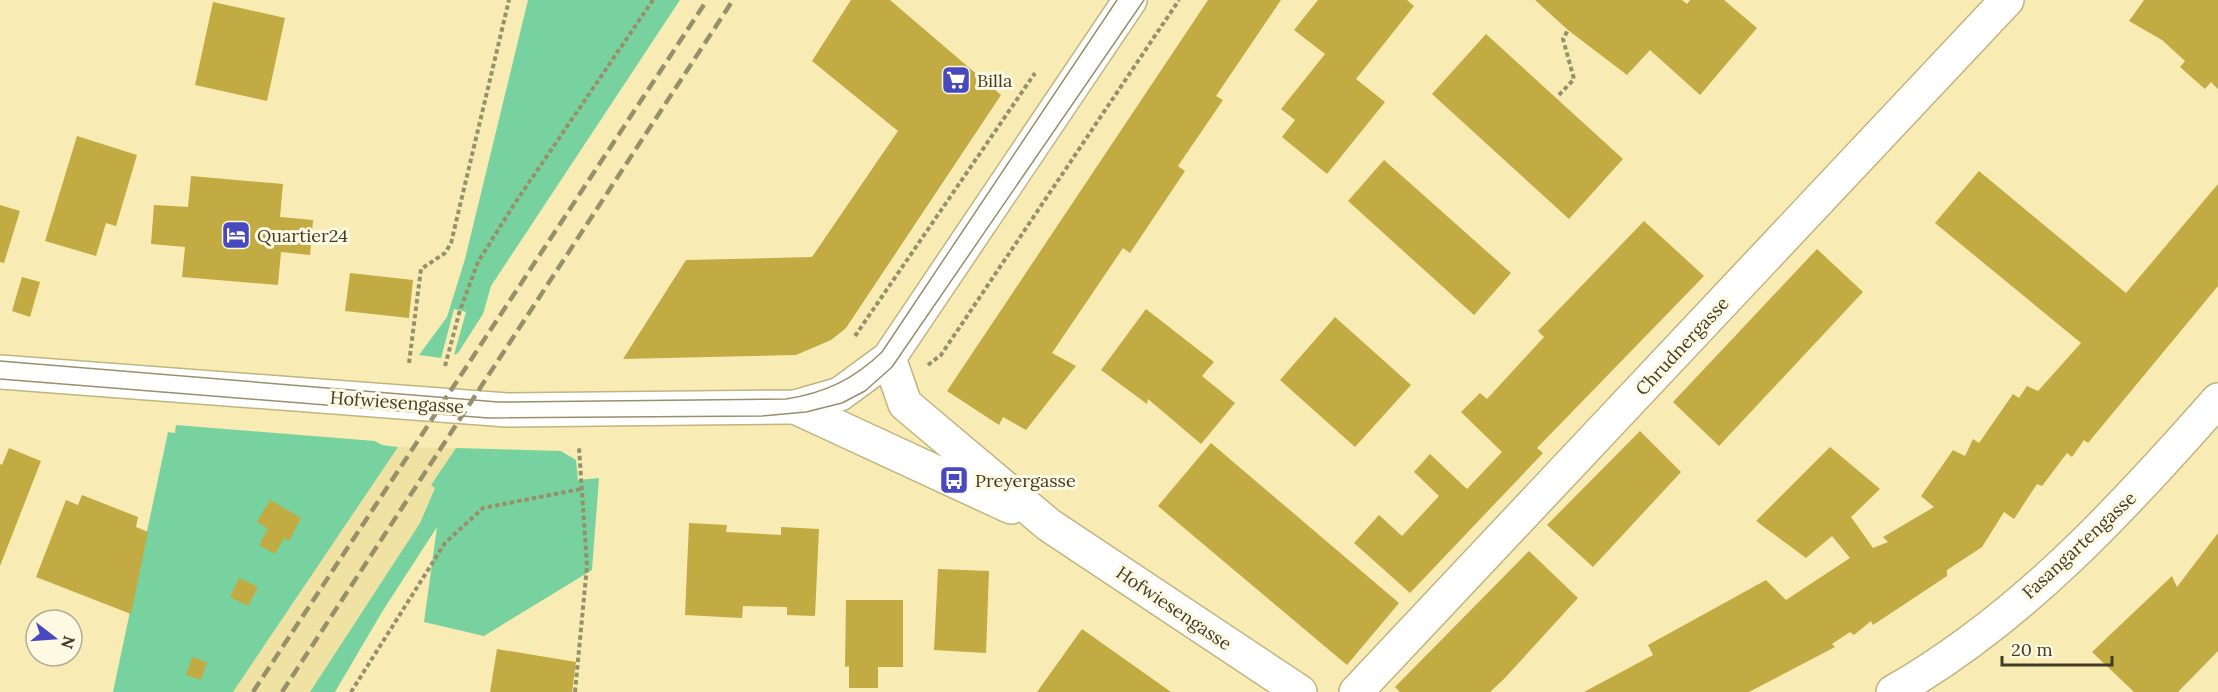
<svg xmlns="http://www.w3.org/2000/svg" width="2218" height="692" viewBox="0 0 2218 692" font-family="Lora,serif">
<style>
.built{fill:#efe2a3}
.green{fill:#78d29f}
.building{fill:#c1ab42}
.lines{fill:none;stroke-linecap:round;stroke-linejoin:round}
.minor-casing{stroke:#c0b47f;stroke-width:36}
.secondary-casing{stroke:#c0b47f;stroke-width:36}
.path{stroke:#98906a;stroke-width:4;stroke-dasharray:4.5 3;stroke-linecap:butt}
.minor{stroke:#fff;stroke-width:33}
.secondary{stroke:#fff;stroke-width:33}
.tram{stroke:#98906a;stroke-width:1.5}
.rail{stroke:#98906a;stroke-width:4.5;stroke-dasharray:12 6;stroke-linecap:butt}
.labels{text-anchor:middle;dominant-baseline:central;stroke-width:6;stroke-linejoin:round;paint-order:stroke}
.poi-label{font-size:18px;fill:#413c26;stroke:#fdf9e3;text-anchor:start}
.street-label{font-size:18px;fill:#413c26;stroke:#fdf9e3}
</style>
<rect width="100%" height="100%" fill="#f8ecb4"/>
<path class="built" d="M398,447L456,448L431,485L435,488L420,523L310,692H233Z"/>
<path class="green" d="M528,0H680L491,286L483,314L458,353L454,355L466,312L454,309L441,358L419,355L447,317L465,259Z
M176,425L375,441L382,445L398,447L233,692H113L168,432L175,433Z
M456,448L561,451L576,460L578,480L599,478L592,570L484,636L424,622L437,527L382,612L335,692H310L420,523L435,488L431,485Z"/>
<path class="building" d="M851,0H890L1001,95L846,328L831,340L796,355L623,359L686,260L812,257L898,131L812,61Z
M1208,0H1281L1216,96L1223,100L1178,166L1185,171L1130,253L1123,248L1052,353L1076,366L1026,430L1003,417L999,425L947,391Z
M1318,0H1407L1414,6L1356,79L1385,102L1327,174L1282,137L1295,120L1281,109L1325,54L1294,30Z
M1535,0H1682L1687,4L1690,0H1724L1757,28L1700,95L1650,50L1627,75L1568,30Z
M2144,0H2218V89L2211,82L2205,89L2180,67L2185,61L2162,40L2129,21Z
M213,2L285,18L267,101L195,85Z
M1486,34L1623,159L1569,219L1432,94Z
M77,136L137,155L116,226L106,223L96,256L45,241Z
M1384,160L1511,273L1474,315L1348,201Z
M1979,171L2126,293L2218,184V286L2088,443L2084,440L2072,457L2067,453L2042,486L2037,484L2014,519L2004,512L1982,547L1947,570V576L1873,625L1871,621L1854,635L1850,632L1832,644L1835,647L1749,692H1584L1653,655L1648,645L1766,580L1786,600L1850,558L1832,536L1806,558L1756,521L1830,447L1880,489L1851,517L1873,548L1888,542L1883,537L1934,507L1921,496L1953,450L1965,456L1973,439L1979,443L2013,394L2019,398L2027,386L2038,391L2081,343L1935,223Z
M191,176L283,184L280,217L313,220L310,255L281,252L278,285L182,277L185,247L151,244L154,205L188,207Z
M0,205L20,211L4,263L0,262Z
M1644,221L1704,276L1537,448L1543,453L1410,593L1354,543L1379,515L1402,536L1439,496L1414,472L1430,454L1467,489L1502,452L1461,412L1480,393L1487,399L1544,337L1538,331Z
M1817,249L1863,292L1719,446L1673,402Z
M350,273L413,280L409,318L345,311Z
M22,277L40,282L30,317L12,311Z
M1146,309L1214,362L1202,376L1235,403L1201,444L1148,399L1147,404L1101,370Z
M1335,317L1411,385L1355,447L1280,380Z
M1640,431L1681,472L1593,567L1547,525Z
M1211,443L1399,603L1347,665L1158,506Z
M9,448L41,461L0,566V464L2,465Z
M82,495L138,517L136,527L148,532L131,614L36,577L66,500L78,505Z
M270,500L301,518L289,541L284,538L275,554L259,545L268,529L257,522Z
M689,523L727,525L726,532L781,535V527L819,529L815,616L787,615V607L743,606L742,618L685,615Z
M2218,533V651L2178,692H2134L2092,652L2172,576L2177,587Z
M1529,551L1578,598L1504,679L1490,692H1400L1395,687Z
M938,569L989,571L986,653L934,650Z
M239,578L258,587L248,606L230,597Z
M846,600H903V667H878V688H849V666L845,667Z
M1082,629L1171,692H1037Z
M497,649L576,662L572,692H490Z
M192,657L207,662L201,680L186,675Z"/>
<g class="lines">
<g class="minor-casing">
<path id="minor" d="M889,358L905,404L1049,525L1300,692
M795,407L1011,507
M1356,692L2007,0"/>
</g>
<g class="secondary-casing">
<path id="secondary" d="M0,372L507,410L795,407L840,394L889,358L1130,0
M1893,692C2021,619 2122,509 2218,400"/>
</g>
<path class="path" d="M1559,95L1574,79L1563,39L1568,30
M855,336L1035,73
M409,363L421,269L445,253L451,243L509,0
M928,365L941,355L1179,0
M445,366L460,310L478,262L515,203L653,0
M351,692L445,543L483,508L581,489
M575,692L587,566L579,448"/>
<use href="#minor" class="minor"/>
<use href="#secondary" class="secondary"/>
<path class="tram" d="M0,361L498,402L786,399C825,393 854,379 882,352L1117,0
M0,379L488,418L762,416L806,412L842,403L865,391L892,367L1144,0"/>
<path class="rail" d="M253,692L707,0
M282,692L733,0"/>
</g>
<defs>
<g id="supermarket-square" transform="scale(1.5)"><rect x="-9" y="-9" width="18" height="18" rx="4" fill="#4949bf" stroke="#fdf9e3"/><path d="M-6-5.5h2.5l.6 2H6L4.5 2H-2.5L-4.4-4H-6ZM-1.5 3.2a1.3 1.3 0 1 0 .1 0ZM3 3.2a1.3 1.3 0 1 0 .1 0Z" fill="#fff"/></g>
<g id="hotel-square" transform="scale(1.5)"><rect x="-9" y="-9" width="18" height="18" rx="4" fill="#4949bf" stroke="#fdf9e3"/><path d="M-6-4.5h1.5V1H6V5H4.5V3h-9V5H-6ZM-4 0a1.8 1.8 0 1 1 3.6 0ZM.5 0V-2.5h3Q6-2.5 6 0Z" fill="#fff"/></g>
<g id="bus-square" transform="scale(1.5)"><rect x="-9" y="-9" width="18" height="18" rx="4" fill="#4949bf" stroke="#fdf9e3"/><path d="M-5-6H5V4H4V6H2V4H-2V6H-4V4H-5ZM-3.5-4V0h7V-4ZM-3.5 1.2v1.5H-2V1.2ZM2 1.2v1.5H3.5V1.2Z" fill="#fff"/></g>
</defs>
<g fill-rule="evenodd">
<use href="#supermarket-square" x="956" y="80"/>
<use href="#hotel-square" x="236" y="235"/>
<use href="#bus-square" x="954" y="480"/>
</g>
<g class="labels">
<g class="poi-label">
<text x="977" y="80">Billa</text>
<text x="257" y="235">Quartier24</text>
<text x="975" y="480">Preyergasse</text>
</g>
<g class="street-label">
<text transform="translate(1682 346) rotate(-47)">Chrudnergasse</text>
<text transform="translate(397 402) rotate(4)">Hofwiesengasse</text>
<text transform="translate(2079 545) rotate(-43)">Fasangartengasse</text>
<text transform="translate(1174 608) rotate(34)">Hofwiesengasse</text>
</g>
</g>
<g transform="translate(54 638) rotate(107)"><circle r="28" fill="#fdf9e3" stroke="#b2ad97" stroke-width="1.5"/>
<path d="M0-4.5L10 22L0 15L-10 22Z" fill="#4949bf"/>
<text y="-9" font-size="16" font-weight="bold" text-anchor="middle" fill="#413c26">N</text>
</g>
<path d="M2002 656v9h110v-9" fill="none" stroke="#413c26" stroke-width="3"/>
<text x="2011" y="656" font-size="18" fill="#413c26" stroke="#fdf9e3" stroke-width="4.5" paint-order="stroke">20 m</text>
</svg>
